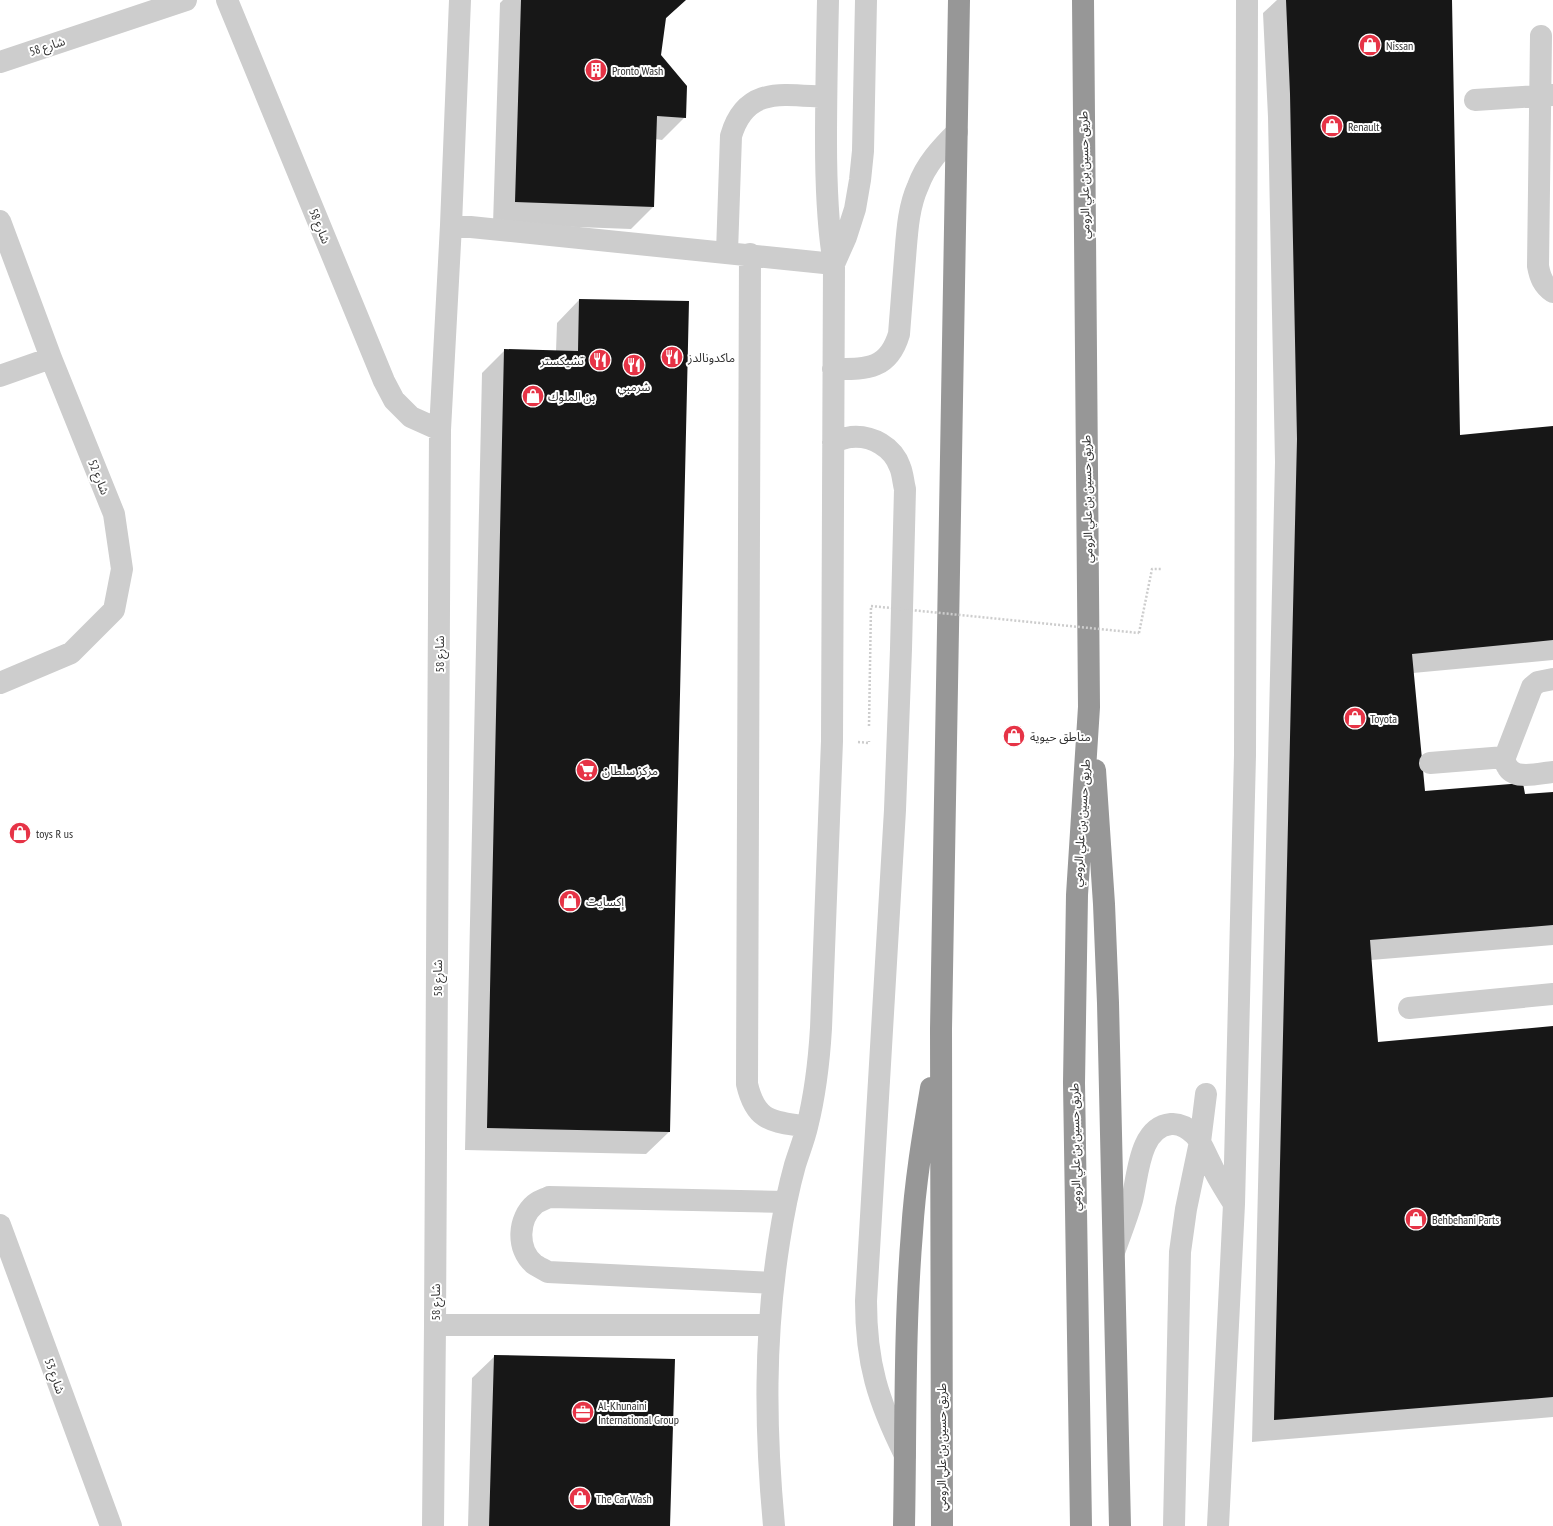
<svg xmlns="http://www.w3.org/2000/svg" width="1553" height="1526" viewBox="0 0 1553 1526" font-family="'PT Sans Narrow','Noto Sans Arabic',sans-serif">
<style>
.shadow{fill:#0003}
.building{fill:#171717}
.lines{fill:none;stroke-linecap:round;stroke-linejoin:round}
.path{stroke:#cdcdcd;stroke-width:2.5;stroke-dasharray:2 2;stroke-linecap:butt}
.minor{stroke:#cdcdcd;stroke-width:22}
.highway{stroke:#979797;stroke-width:22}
.path-bridge{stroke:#cdcdcd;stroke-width:2.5;stroke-dasharray:2 2;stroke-linecap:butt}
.labels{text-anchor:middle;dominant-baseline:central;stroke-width:4;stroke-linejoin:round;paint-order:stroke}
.poi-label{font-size:12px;fill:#303030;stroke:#fff;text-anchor:start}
.street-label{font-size:12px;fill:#303030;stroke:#fff}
</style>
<rect width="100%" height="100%" fill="#fff"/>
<path class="shadow" d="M503,0H684L665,19L660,55L685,117L662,140L655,139L653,207L631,229L493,224L500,3Z
M1277,0H1451L1459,436L1553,427V660L1413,673L1424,792L1524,795L1553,793V945L1371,960L1377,1043L1553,1027V1417L1252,1442L1275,462L1268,117L1263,13Z
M579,300L669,1132L646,1154L465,1150L482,373L505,350L556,351L557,323Z
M495,1356L669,1526H468L472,1378Z"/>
<path class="building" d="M521,0H686L666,18L661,55L687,86L686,118L657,116L654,207L515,202Z
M1286,0H1452L1460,435L1553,426V640L1412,654L1425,791L1523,783L1525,794L1553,792V925L1370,940L1378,1042L1553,1026V1397L1274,1420L1297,439L1290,94Z
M579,299L689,301L670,1132L487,1128L504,349L578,351Z
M494,1355L675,1359L670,1526H489Z"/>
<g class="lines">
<path class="path" d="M1139,633L1152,569H1161
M869,726L871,606
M858,742L869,743V741"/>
<path class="minor" d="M227,0L384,381L394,400L411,417L440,430
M1541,36L1538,266C1540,277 1543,285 1553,292
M0,62L186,0
M1475,100L1553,95
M0,221L51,358L114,514L122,569L114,610L71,653L0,683
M451,225L834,264
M727,252L731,136C746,85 784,95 826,97
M750,254L747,1084C756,1123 773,1121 807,1127
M834,264L846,237L855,209L860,180L863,151L866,0
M833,369C865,369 888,371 899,334C901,309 903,283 905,258C907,234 908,208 918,186C926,164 941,148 957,132
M0,376L51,358
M833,442C839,440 845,438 851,437C872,435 893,447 900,467C903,474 903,482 905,489L901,649L895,810L866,1301C866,1363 878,1401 905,1455
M1553,679L1538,682L1532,687L1505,757C1505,760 1505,764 1507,766C1514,781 1540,773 1553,772
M1430,763L1505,757
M1409,1008L1553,994
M0,1225L111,1526
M1114,1252C1120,1235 1127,1218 1132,1200C1138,1176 1139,1127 1171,1124C1181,1123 1188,1128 1195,1135C1202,1143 1206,1155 1211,1164C1217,1178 1226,1191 1234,1204
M773,1283L548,1272C543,1269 538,1267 534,1264C516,1249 518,1218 535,1204C539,1201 545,1199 549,1197L786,1202
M435,1325H769
M433,1526L435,1325L440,430L451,225L460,0
M774,1526C765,1429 764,1338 779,1242C783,1216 788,1190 795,1165C799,1152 804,1140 807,1127C815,1095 819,1062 821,1028L832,741L834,264C827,223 826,182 826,141C826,94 827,47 828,0
M1174,1526L1180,1252L1186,1209L1200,1142L1206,1094
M1218,1526L1234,1204L1245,755L1247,0"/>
<path class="highway" d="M1095,770L1104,904L1108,1003L1120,1526
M904,1526C906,1428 904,1329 912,1232C915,1183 923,1135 931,1088
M942,1526L941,1029L959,0
M1081,1526L1074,1083L1077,895L1089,707L1083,0"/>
<path class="path-bridge" d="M871,606L1139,633"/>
</g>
<defs>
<g id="shop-disc" transform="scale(1.15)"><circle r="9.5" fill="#e63346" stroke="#fff"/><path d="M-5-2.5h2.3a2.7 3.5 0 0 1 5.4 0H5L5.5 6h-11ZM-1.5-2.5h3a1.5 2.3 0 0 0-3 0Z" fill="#fff"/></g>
<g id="building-disc" transform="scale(1.15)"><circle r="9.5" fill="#e63346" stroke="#fff"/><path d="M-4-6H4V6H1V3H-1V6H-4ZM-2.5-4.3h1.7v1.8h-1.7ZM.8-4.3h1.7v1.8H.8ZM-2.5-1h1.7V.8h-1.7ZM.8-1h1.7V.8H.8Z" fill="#fff"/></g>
<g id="restaurant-disc" transform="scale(1.15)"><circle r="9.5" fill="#e63346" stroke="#fff"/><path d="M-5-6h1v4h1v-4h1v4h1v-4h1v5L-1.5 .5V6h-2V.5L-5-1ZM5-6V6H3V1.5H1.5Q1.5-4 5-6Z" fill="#fff"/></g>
<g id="supermarket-disc" transform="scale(1.15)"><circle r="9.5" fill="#e63346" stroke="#fff"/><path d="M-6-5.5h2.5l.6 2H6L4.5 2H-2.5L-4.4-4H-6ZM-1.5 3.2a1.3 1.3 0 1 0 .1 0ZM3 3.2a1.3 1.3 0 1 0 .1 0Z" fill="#fff"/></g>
<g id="office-disc" transform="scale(1.15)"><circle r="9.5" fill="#e63346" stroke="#fff"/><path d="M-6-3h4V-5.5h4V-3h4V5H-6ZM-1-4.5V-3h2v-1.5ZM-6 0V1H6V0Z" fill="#fff"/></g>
</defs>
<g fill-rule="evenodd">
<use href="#shop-disc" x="1370" y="45"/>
<use href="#building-disc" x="596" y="70"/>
<use href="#shop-disc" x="1332" y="126"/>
<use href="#restaurant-disc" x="672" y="357"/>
<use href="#restaurant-disc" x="600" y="360"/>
<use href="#restaurant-disc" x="634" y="365"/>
<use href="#shop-disc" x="533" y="396"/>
<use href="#shop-disc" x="1355" y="718"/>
<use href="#shop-disc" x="1014" y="736"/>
<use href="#supermarket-disc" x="587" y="770"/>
<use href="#shop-disc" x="20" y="833"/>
<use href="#shop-disc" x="570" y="901"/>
<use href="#shop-disc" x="1416" y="1219"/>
<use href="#office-disc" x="583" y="1412"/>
<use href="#shop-disc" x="580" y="1498"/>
</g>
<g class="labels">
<g class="poi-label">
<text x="1386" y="45">Nissan</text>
<text x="612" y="70">Pronto Wash</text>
<text x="1348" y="126">Renault</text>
<text x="688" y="357">ماكدونالدز</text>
<text x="584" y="360" text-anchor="end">تشيكستر</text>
<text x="634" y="386" text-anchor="middle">شرمبي</text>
<text x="548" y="396">بن الملوك</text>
<text x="1370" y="718">Toyota</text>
<text x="1030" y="736">مناطق حيوية</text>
<text x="602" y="770">مركز سلطان</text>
<text x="36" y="833">toys R us</text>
<text x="586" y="901">إكسايت</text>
<text x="1432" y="1219">Behbehani Parts</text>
<text x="598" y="1405">Al-Khunaini<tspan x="598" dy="14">International Group</tspan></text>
<text x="596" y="1498">The Car Wash</text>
</g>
<g class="street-label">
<text transform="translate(47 46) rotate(-18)">شارع 58</text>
<text transform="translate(1084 175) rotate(-91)">طريق حسين بن علي الرومي</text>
<text transform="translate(320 226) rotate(68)">شارع 58</text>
<text transform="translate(99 477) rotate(68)">شارع 52</text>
<text transform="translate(1087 499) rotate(-91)">طريق حسين بن علي الرومي</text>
<text transform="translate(439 654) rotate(-90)">شارع 58</text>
<text transform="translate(1081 823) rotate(-86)">طريق حسين بن علي الرومي</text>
<text transform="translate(437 978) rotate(-90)">شارع 58</text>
<text transform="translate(1075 1147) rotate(-91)">طريق حسين بن علي الرومي</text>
<text transform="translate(435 1302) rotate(-90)">شارع 58</text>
<text transform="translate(55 1376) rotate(70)">شارع 53</text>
<text transform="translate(941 1447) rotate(-90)">طريق حسين بن علي الرومي</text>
</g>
</g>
</svg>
